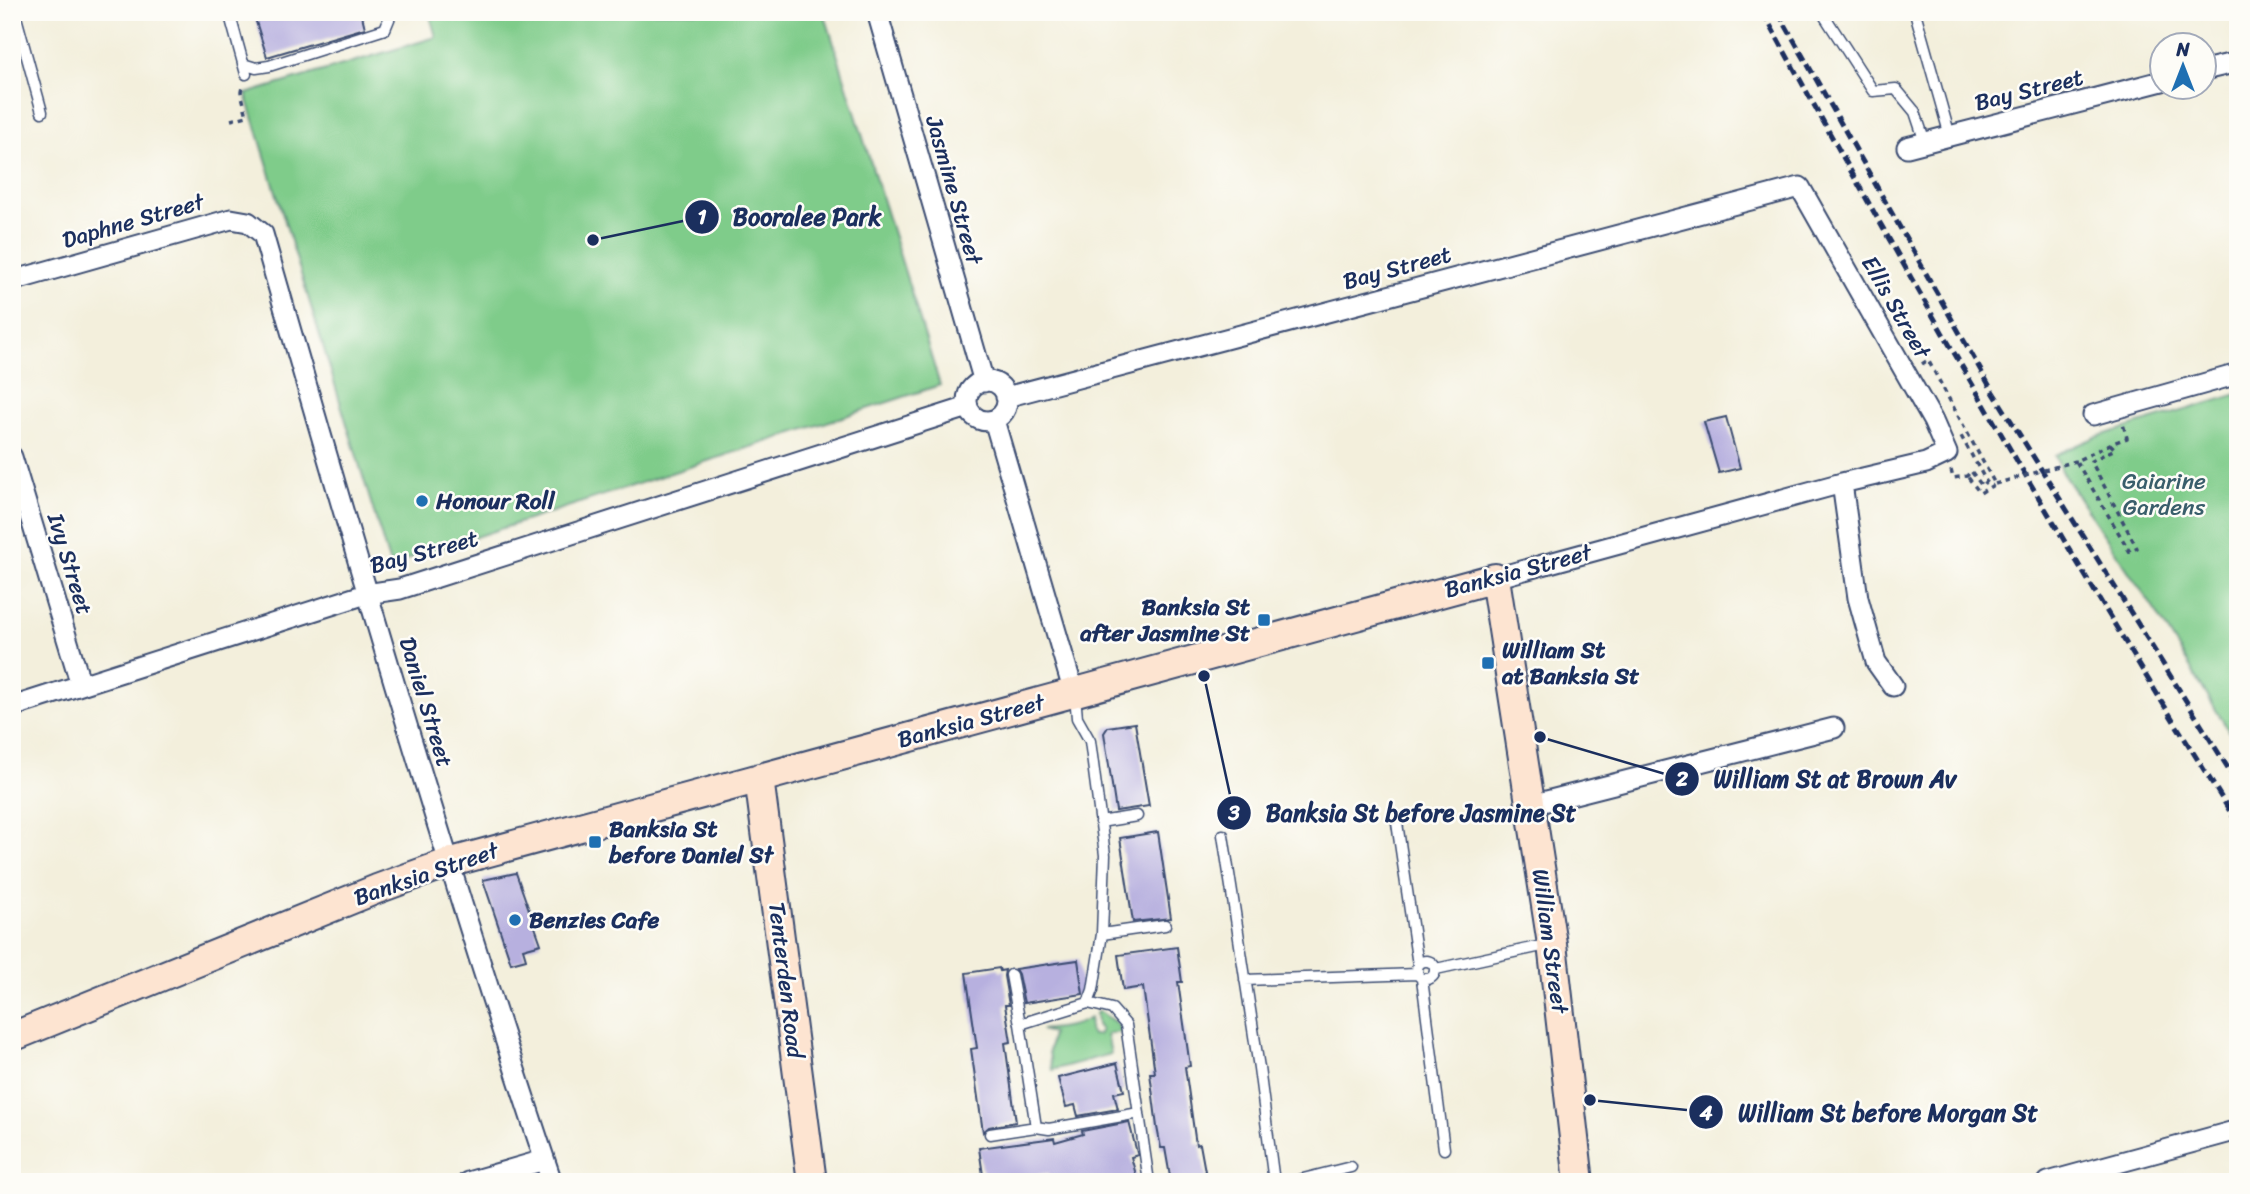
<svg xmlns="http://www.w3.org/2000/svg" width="2250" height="1194" viewBox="0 0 2250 1194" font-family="Sriracha,sans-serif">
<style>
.green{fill:#7fcc8a;stroke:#4d7e74;stroke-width:2}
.building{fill:#b7b0df}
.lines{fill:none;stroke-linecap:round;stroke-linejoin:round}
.lane-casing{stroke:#3b4c71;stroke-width:13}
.street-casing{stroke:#3b4c71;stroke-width:23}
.secondary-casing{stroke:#3b4c71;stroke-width:32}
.path{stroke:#3b4c71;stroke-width:3.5;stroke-dasharray:5 5;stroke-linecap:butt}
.lane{stroke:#fff;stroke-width:10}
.street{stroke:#fff;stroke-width:19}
.secondary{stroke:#fde4d1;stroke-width:28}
.rail{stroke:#1b2f5e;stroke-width:5;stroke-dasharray:10 5;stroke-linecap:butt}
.path-bridge{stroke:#3b4c71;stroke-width:3.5;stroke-dasharray:5 5;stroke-linecap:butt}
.poi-dot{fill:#1f6fb2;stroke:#fdfcf7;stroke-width:2.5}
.labels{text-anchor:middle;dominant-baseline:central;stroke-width:5;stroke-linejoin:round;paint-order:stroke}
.street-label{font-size:23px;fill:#1b2f5e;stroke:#fdfcf7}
.park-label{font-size:23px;fill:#395e6b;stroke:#fdfcf7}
.poi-label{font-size:23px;font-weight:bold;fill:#1b2f5e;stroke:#fdfcf7;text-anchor:start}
.leader{fill:none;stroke:#1b2f5e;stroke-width:2.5}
.callout-dot{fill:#1b2f5e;stroke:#fdfcf7;stroke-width:2.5}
.mark-label{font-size:21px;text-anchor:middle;font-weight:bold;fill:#fff}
.callout-label{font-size:24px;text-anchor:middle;font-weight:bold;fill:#1b2f5e;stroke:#fdfcf7;stroke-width:5;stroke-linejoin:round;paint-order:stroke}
</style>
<rect width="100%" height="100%" fill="#fdfcf7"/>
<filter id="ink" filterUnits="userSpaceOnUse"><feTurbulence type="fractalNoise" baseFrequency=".0143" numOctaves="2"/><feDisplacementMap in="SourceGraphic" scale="14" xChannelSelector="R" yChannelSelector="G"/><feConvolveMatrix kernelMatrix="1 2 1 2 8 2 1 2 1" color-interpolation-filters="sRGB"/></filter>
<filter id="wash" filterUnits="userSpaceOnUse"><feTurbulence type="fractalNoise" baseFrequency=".00686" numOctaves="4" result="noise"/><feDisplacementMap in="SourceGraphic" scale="28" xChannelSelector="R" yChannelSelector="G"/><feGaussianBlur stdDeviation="1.57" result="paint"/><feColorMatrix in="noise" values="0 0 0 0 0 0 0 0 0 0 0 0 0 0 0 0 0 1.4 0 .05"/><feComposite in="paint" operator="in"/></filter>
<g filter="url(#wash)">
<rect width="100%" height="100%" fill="#f3efdc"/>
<path class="green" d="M429,12H824L940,385L390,565L246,94L436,37Z
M2238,394V746L2158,615L2061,471L2055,455L2096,437Z
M1099,1011L1116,1023L1122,1032L1107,1034L1111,1054L1052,1070L1049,1052L1052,1033L1041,1030C1058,1028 1076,1027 1090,1018L1089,1030L1092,1035H1098L1101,1030L1097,1025L1096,1013Z"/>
<g id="blocks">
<path class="building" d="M253,12H361L365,28L267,57Z
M1726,417L1740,468L1719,473L1704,422Z
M1135,723L1149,806L1116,811L1104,733L1108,727Z
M1158,832L1171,918L1133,922L1120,838Z
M516,873L541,944L523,949L526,959L511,963L483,880Z
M1177,947L1182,982H1178L1190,1066L1185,1067L1196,1145L1200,1144L1207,1182H1171L1165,1148H1161L1157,1127L1150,1073H1155L1143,987L1123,990L1118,955Z
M1078,960L1083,994L1024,1003L1018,974L1015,969Z
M999,968L1000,971L1005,970L1004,976L1009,1005H1005L1011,1042L1005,1043L1016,1122L989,1127L983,1132L971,1049L977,1048L966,973Z
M1117,1063L1124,1091L1114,1093L1118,1109L1078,1116L1075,1105L1066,1107L1058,1078Z
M1129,1122L1137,1153L1138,1155L1131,1157L1138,1182H1050L1049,1173L984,1182L979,1148L1054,1138L1055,1142L1083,1134L1082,1131Z"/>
</g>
</g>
<g filter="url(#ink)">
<use href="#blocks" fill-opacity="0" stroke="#3b4c71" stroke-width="2"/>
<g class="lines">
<g class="lane-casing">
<path id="lane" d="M229,12L246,74
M1822,12L1873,91L1896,89L1915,112L1925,142
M1915,12L1950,136
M16,17L42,112
M243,64L256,68L269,66L385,29L392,12
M1075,695L1077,718L1090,741L1105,855L1102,934L1093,990L1088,1003
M1396,816L1418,965
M1100,822L1137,816
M1223,835L1259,1068L1274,1182
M1102,934L1165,925
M1417 970a9 9 0 1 1 18 0a9 9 0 1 1-18 0Z
M1436,969L1551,944
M1011,975L1020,1024
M1422,979L1444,1149
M1245,980L1417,974
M1036,1127L1020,1024L1088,1003L1112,1009L1126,1025L1149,1182
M990,1134L1036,1127L1049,1129L1139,1113
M1291,1182L1351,1167"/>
</g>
<g class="street-casing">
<path id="street" d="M877,12L984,382
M2204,70L2238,62
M1907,147L2162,81
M12,281L231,219L248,222L263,234C354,551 447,869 552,1182
M967 401a20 20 0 1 1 40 0a20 20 0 1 1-40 0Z
M1006,397L1800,187L1933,421L1947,453L1926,463L1842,483L1495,578
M2093,415L2238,374
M994,420L1074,693
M12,457L81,685
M1842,483L1858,598L1876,662L1893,686
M12,707L366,594L400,589L968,407
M1531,805L1834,728
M468,1182L544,1160
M2048,1182L2238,1130"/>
</g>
<g class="secondary-casing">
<path id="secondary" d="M759,778L812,1182
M12,1037L377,889L448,863L1495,578L1552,944L1579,1182"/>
</g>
<path class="path" d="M231,120L247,116L241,92L242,87
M1922,364L1928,360L1995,484L1980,493L1967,476
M2110,444L2115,449L2091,461L2137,548L2130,552L2076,461L2110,444L2127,438L2123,424
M1951,470L1953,478L1967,476L1971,471L1982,486L1986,481L1961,436"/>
<use href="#lane" class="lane"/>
<use href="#street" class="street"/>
<use href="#secondary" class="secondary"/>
<path class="rail" d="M1763,12C1913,287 2071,559 2238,824
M1778,12L1993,392L2238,784"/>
<path class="path-bridge" d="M1995,484L2076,461"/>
</g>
</g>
<g class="poi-dot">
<circle cx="422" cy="501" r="7"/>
<rect x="1257" y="613" width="14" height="14" rx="3.5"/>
<rect x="1481" y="656" width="14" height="14" rx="3.5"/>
<rect x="588" y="835" width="14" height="14" rx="3.5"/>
<circle cx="515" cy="920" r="7"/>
</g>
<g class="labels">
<g class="street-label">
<text transform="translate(2029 90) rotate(-14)">Bay Street</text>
<text transform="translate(954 190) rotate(74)">Jasmine Street</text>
<text transform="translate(133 221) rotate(-16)">Daphne Street</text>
<text transform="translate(1397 268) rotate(-15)">Bay Street</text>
<text transform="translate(1896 307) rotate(60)">Ellis Street</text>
<text transform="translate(424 552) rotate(-15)">Bay Street</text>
<text transform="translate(70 564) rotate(73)">Ivy Street</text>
<text transform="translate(1518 571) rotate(-15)">Banksia Street</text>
<text transform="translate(426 702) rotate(73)">Daniel Street</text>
<text transform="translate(971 721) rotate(-15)">Banksia Street</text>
<text transform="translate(426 874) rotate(-19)">Banksia Street</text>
<text transform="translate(1550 941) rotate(82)">William Street</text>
<text transform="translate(786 980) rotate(83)">Tenterden Road</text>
</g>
<g class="park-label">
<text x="2164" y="481">Gaiarine<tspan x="2164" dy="26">Gardens</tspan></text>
</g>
<g class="poi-label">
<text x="436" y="501">Honour Roll</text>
<text x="1250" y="607" text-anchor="end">Banksia St<tspan x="1250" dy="26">after Jasmine St</tspan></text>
<text x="1502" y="650">William St<tspan x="1502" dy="26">at Banksia St</tspan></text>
<text x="609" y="829">Banksia St<tspan x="609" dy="26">before Daniel St</tspan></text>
<text x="529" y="920">Benzies Cafe</text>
</g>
</g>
<path class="leader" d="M593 240L702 217M1540 737L1682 779M1204 676L1234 813M1590 1100L1706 1112"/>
<g class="callout-dot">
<circle cx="593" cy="240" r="7"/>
<circle cx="1540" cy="737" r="7"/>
<circle cx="1204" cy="676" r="7"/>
<circle cx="1590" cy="1100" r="7"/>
<circle cx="702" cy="217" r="18"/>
<circle cx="1682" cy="779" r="18"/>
<circle cx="1234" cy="813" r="18"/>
<circle cx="1706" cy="1112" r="18"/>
</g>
<g class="mark-label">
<text x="702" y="224">1</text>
<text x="1682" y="786">2</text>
<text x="1234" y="820">3</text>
<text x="1706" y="1120">4</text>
</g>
<g class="callout-label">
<text x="807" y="225">Booralee Park</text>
<text x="1835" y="787">William St at Brown Av</text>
<text x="1421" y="821">Banksia St before Jasmine St</text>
<text x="1888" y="1121">William St before Morgan St</text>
</g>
<rect width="2250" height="1194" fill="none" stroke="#fdfcf7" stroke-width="42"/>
<g transform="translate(2183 66)"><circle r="33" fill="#fdfcf7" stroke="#a3aaba" stroke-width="2"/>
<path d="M0-5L12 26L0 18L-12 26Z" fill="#1f6fb2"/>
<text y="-10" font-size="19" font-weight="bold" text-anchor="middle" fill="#1b2f5e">N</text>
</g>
</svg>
